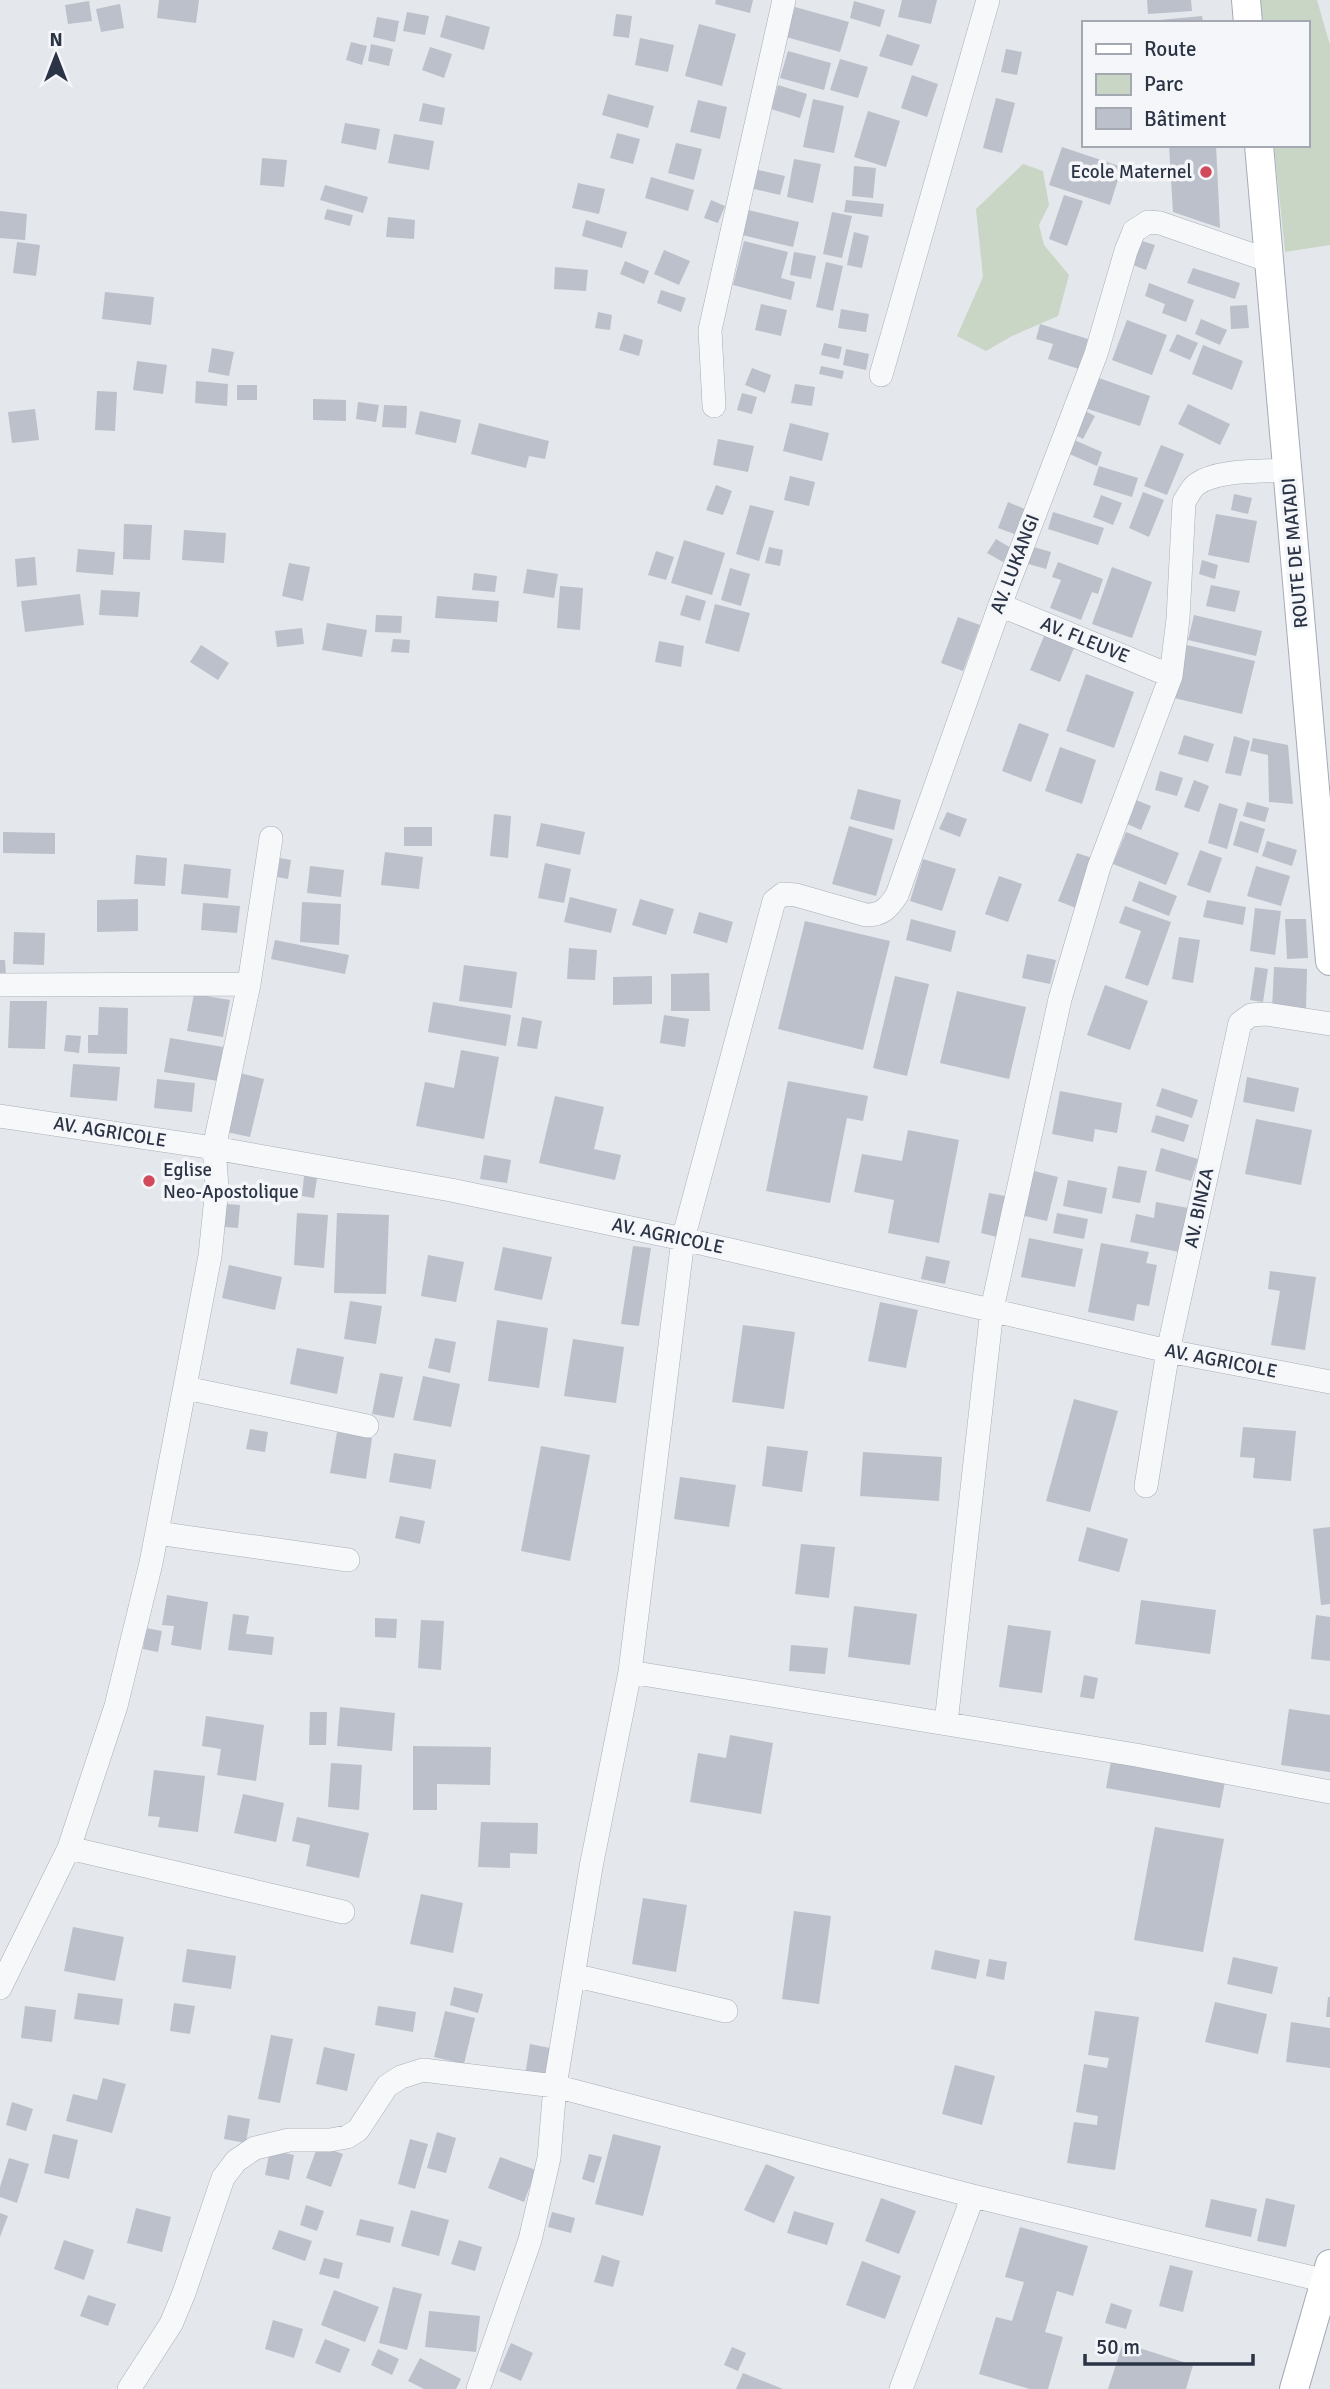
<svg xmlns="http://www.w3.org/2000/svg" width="1330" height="2389" viewBox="0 0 1330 2389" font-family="Signika,sans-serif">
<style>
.green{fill:#c9d6c5}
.building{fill:#bbc0ca}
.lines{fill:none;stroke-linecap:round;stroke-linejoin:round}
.minor-casing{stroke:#a9aeb7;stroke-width:24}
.major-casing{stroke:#a3abb8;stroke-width:30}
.minor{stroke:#f7f8fa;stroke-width:23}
.major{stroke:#fff;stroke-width:28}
.poi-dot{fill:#d1495b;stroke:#f4f6f9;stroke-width:2.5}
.labels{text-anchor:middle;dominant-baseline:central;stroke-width:7;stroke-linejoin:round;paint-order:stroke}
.poi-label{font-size:19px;fill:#2b3445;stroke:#f4f6f9;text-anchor:end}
.street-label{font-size:19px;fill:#2b3445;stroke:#f4f6f9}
</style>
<rect width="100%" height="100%" fill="#e4e7ec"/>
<path class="green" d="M1260,0H1317L1330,45V245L1285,252L1274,145H1307V23H1261Z
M1023,164L1043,171L1049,205L1039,225L1044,245L1069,275L1058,316L1012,336L986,351L957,336L983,277L976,209Z"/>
<path class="building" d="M159,0H199L196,23L157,18Z
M716,0H753L750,13L715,4Z
M902,0H937L931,24L898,17Z
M1147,0H1191L1192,11L1148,14Z
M89,1L92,21L68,24L65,5Z
M854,1L885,10L880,27L850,18Z
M120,4L124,28L101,32L96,9Z
M795,7L849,22L840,52L786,37Z
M407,12L429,16L425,35L403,31Z
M616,14L632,16L629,38L613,36Z
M446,15L490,27L484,50L440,37Z
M1202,16L1203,23H1149V21Z
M377,17L399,21L395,42L373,37Z
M699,24L736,34L722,86L685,76Z
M887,34L920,45L912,66L879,56Z
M640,38L674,45L668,72L635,65Z
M351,42L367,46L362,65L346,60Z
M371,44L393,49L389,66L368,61Z
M430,47L452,54L444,78L422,70Z
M1006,49L1022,52L1017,75L1001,72Z
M788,51L831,63L824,90L780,78Z
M840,59L868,67L858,98L830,90Z
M912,75L938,84L927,117L901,108Z
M778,85L807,94L800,118L771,109Z
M608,94L654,106L648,128L602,115Z
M996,98L1015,103L1002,153L983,148Z
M813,99L844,106L834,153L803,147Z
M698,100L727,107L720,139L690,132Z
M423,103L445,108L442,125L419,121Z
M868,111L900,121L886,167L854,157Z
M345,123L380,129L376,150L341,143Z
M617,133L640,139L633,164L610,158Z
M394,134L434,141L429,170L388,163Z
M676,143L702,149L694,180L668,173Z
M1169,145H1216L1220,228L1173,212Z
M1062,147L1122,167L1110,205L1049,185Z
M262,158L287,160L284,187L260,185Z
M794,159L821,164L813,203L787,197Z
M854,166L876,168L873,198L852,196Z
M754,169L785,176L780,195L750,188Z
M651,177L694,190L688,211L645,198Z
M578,183L605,189L599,214L572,208Z
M325,185L368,197L363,213L320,200Z
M1064,195L1083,201L1067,246L1049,239Z
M711,200L725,206L718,223L704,218Z
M846,200L884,204L882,217L844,212Z
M327,209L353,215L350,226L324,219Z
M744,209L799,222L793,247L738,234Z
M0,211L27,214L25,240L0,238Z
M832,212L852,216L842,258L823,254Z
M388,217L415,220L414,239L386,237Z
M586,220L627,232L622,248L582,236Z
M854,232L869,236L862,268L847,265Z
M744,241L788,252L781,278L795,282L791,300L733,285Z
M1142,241L1155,245L1146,270L1133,265Z
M17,242L40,245L36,276L13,273Z
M664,250L690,261L679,285L654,274Z
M794,252L816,256L811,279L790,275Z
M625,261L649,271L644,284L620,274Z
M826,262L843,266L833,311L816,307Z
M555,267L588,270L586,291L554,289Z
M1193,268L1240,283L1235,299L1187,283Z
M1149,283L1194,300L1186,322L1162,313L1165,304L1145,296Z
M661,290L686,298L681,312L657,303Z
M105,292L154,297L151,325L102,319Z
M761,304L787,310L781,336L755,330Z
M1247,305L1249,328L1231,329L1230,306Z
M841,309L869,314L866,332L838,328Z
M598,312L612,315L610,330L595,328Z
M1201,319L1227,330L1220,345L1195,334Z
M1127,320L1167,335L1152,375L1112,360Z
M1040,324L1088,339L1079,369L1048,359L1053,344L1036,339Z
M624,334L643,340L639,356L619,350Z
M1177,334L1198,343L1190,360L1169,351Z
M824,343L842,347L839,359L821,355Z
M1203,345L1243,361L1232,390L1192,374Z
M212,348L234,352L229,376L208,372Z
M846,349L869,354L866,370L843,365Z
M137,361L167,365L163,394L133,390Z
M821,366L844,371L842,379L819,374Z
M752,368L771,375L765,393L745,385Z
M1096,377L1150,396L1140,426L1085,408Z
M196,381L228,384L227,406L195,403Z
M795,384L815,387L812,406L791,403Z
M237,385H257V400H237Z
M97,391L117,392L115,431L95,430Z
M742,393L757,397L752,414L737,410Z
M313,399L346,400V421L313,420Z
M358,402L379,405L376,422L356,419Z
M1188,404L1230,424L1220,445L1178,424Z
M384,405L407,406L406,428L382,427Z
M35,409L39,440L12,443L8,412Z
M1083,410L1095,416L1083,439L1071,433Z
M420,411L461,420L456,443L415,434Z
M479,423L549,441L545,459L529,456L526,468L471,454Z
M790,423L829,433L822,461L783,451Z
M718,439L754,446L748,472L713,465Z
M1072,439L1102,452L1097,466L1067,453Z
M1161,445L1184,454L1167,495L1144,486Z
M1099,466L1138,478L1132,497L1093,485Z
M790,476L815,482L809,506L784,500Z
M716,485L732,491L723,515L706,510Z
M1143,492L1164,500L1149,537L1129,528Z
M1234,494L1252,498L1248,514L1231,510Z
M1101,495L1122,503L1113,525L1093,517Z
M1008,502L1027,510L1017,535L998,528Z
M750,505L774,511L759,561L736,554Z
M1053,512L1104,528L1098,545L1048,529Z
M1216,514L1257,521L1249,563L1208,555Z
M124,524L152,525L150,560L123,559Z
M184,530L226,533L224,563L182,560Z
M996,539L1011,548L1003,562L987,553Z
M684,540L725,553L712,595L671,583Z
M1030,546L1051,552L1046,569L1025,563Z
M769,547L783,550L780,566L765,563Z
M78,549L115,552L113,575L76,572Z
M656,551L674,557L666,580L648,575Z
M35,557L37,585L17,587L15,559Z
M1202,560L1218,565L1215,579L1199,574Z
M1058,562L1103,579L1098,594L1092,592L1081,620L1050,608L1061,580L1052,577Z
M289,563L310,567L303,601L282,596Z
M1112,567L1152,582L1132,638L1092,624Z
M730,568L750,574L741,606L721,600Z
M527,569L558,574L554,598L523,593Z
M474,573L497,576L495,592L472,590Z
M1211,585L1240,591L1235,612L1206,606Z
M560,586L583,588L580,630L557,628Z
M101,590L140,592L138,617L99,615Z
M80,594L84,625L25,632L21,601Z
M686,595L706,601L700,621L680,615Z
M437,596L499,601L497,622L435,618Z
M715,604L750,613L739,652L705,643Z
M376,615L402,616L401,633L375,632Z
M1194,615L1262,631L1256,656L1188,640Z
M958,617L980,625L963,671L941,663Z
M327,623L367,630L362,657L322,650Z
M302,628L304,644L277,647L275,631Z
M1044,636L1074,648L1060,682L1030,670Z
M393,639L410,640L409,653L391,652Z
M659,641L684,646L681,667L655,662Z
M201,645L229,663L218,680L190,662Z
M1187,645L1255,661L1242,714L1174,698Z
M1086,674L1134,692L1114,748L1066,731Z
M1019,723L1049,734L1031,782L1002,771Z
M1184,735L1214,744L1208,762L1178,754Z
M1234,736L1250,741L1241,776L1225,773Z
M1253,738L1288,745L1293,804L1269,802L1268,755L1250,751Z
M1060,747L1096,760L1082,804L1045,791Z
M1160,771L1183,778L1177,796L1155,790Z
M1194,780L1209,786L1199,812L1184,807Z
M858,789L901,800L894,830L850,819Z
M1136,800L1151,806L1141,830L1127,824Z
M1247,802L1269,808L1265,822L1243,816Z
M1219,803L1238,809L1227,849L1208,843Z
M947,812L967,819L960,837L939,829Z
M494,814L511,816L508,858L490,856Z
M1240,821L1265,829L1258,853L1233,845Z
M541,823L585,832L580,855L536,846Z
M849,826L893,839L876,896L832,884Z
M404,827H432V846H404Z
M3,832L55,833V854L3,853Z
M1126,832L1179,853L1166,885L1113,864Z
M1267,841L1297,850L1292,866L1262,856Z
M1200,850L1222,858L1210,893L1187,885Z
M385,852L423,857L419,889L381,885Z
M1077,853L1095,859L1076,908L1058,901Z
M136,855L167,858L165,886L134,884Z
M280,858L291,860L288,879L277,877Z
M923,859L956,869L942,911L910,901Z
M545,863L571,869L564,903L538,898Z
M184,864L231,869L228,898L181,894Z
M310,866L344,870L341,897L307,893Z
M1256,866L1290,876L1281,906L1247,896Z
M999,876L1022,884L1008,922L985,914Z
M1139,881L1177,896L1169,916L1132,901Z
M570,897L617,909L611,933L564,922Z
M138,899V931L97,932V900Z
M640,899L674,909L666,935L632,925Z
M1207,900L1246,907L1243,925L1203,917Z
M302,902L341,904L339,945L300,942Z
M203,903L240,906L237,933L201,930Z
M1125,906L1171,922L1148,986L1125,978L1141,931L1119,923Z
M1255,908L1281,911L1275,955L1250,951Z
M699,912L733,922L727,943L693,933Z
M911,919L956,931L951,952L906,940Z
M1285,919H1306L1308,958L1287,959Z
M805,921L890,941L863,1050L778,1029Z
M14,932L45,933L44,965L13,964Z
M1179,937L1200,940L1193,983L1172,979Z
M275,940L349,955L345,974L271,959Z
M569,948L597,950L595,980L567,979Z
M1027,954L1056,960L1050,984L1022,978Z
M0,960H5L6,975L0,976Z
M464,965L517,972L512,1008L459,1001Z
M1255,967L1268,969L1263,1002L1250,1000Z
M1274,967L1307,969L1306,1010L1272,1009Z
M709,973L710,1011H671V974Z
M652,976V1004L613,1005V977Z
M895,976L929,984L907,1076L873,1068Z
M1105,985L1148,1001L1130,1050L1087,1035Z
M957,991L1026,1007L1009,1079L940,1063Z
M194,994L230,1000L223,1037L187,1031Z
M10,1001H47L45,1049L8,1048Z
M433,1002L511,1015L506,1046L428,1032Z
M99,1007L128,1008L127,1054L88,1053V1035H98Z
M664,1015L689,1019L685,1047L660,1043Z
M522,1017L542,1021L537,1049L517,1046Z
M66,1035L81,1036L79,1053L64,1051Z
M170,1038L223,1047L218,1081L164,1072Z
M461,1050L499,1057L484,1139L416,1126L425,1082L454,1088Z
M73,1064L120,1067L117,1101L70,1097Z
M236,1072L264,1079L250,1137L222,1131Z
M1247,1077L1299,1088L1294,1112L1243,1102Z
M157,1079L195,1083L192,1112L154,1108Z
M788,1081L868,1096L863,1121L847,1118L830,1203L766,1191Z
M1162,1088L1198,1100L1192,1118L1156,1106Z
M1060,1091L1122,1103L1117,1133L1095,1129L1093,1142L1052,1134Z
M555,1096L604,1107L594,1149L621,1155L615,1180L539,1163Z
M1156,1115L1189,1125L1184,1142L1151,1132Z
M1256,1119L1312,1130L1301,1185L1245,1174Z
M908,1130L959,1140L939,1243L888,1233L894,1200L854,1192L862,1154L902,1161Z
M1161,1148L1198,1159L1191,1181L1155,1171Z
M484,1155L511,1160L507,1183L480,1179Z
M1118,1166L1147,1171L1140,1203L1112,1198Z
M1030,1170L1058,1177L1047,1221L1020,1215Z
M304,1176L317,1178L314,1198L302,1196Z
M1068,1180L1107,1188L1102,1214L1063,1206Z
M989,1193L1005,1196L997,1237L981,1233Z
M1156,1202L1188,1208L1179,1252L1130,1242L1136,1214L1154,1218Z
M226,1204L240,1205L238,1228L224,1227Z
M297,1213L328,1215L324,1268L294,1265Z
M337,1213L389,1215L386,1294L334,1293Z
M1057,1213L1088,1219L1084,1239L1053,1233Z
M1029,1238L1083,1249L1075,1287L1021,1277Z
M1101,1243L1149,1252L1146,1263L1157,1265L1149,1306L1137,1304L1134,1321L1088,1312Z
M633,1246L651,1248L639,1326L621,1324Z
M503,1247L552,1257L542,1300L494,1290Z
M428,1255L464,1262L456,1302L421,1296Z
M926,1256L950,1261L945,1284L921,1279Z
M229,1265L282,1277L275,1310L222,1298Z
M1270,1271L1316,1277L1305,1350L1271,1345L1280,1291L1268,1289Z
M350,1301L382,1306L376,1344L344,1339Z
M880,1302L918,1310L906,1368L868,1361Z
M497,1320L548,1328L539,1388L488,1381Z
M743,1325L795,1332L784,1409L732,1402Z
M435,1338L456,1342L450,1373L428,1368Z
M573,1339L624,1347L616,1403L564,1396Z
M297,1348L344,1357L337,1394L290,1384Z
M380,1373L403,1377L394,1418L372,1414Z
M423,1376L460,1384L451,1427L413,1420Z
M1074,1399L1118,1411L1090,1512L1046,1501Z
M1243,1427L1296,1431L1291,1481L1253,1478L1255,1458L1240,1457Z
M250,1429L268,1432L265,1452L246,1449Z
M337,1432L372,1438L366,1479L330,1473Z
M541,1446L590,1455L570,1561L521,1551Z
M767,1446L808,1451L802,1492L762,1486Z
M863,1452L942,1457L939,1501L860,1496Z
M394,1453L436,1460L431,1489L389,1482Z
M680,1477L736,1485L729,1527L674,1519Z
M400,1516L425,1521L420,1544L395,1538Z
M1087,1527L1128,1539L1119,1572L1078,1561Z
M1330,1527V1604L1321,1605L1313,1529Z
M801,1544L835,1547L829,1598L795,1594Z
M167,1595L208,1602L201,1650L171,1645L174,1626L162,1625Z
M1141,1600L1216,1610L1210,1654L1135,1644Z
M854,1606L917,1614L910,1665L848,1657Z
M233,1614L249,1616L246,1634L274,1637L272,1655L228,1650Z
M1316,1615L1330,1617V1661L1311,1659Z
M375,1618L397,1619L396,1638L375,1637Z
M421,1620L444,1621L441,1670L418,1668Z
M1008,1625L1051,1631L1042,1693L999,1687Z
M146,1628L162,1631L158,1652L143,1649Z
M791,1645L828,1648L825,1674L789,1671Z
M1084,1675L1098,1678L1094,1699L1080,1697Z
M340,1707L395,1713L392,1751L337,1746Z
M1289,1709L1330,1715V1772L1281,1765Z
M310,1712H327L326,1745H309Z
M206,1716L264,1725L256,1781L217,1775L221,1749L202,1746Z
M730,1735L773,1743L761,1814L690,1802L698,1753L726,1758Z
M413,1746L491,1747L490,1785L437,1784V1810H413Z
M1111,1761L1225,1782L1220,1808L1106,1788Z
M331,1763L362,1765L359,1810L328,1807Z
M154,1770L205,1776L198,1832L158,1827L160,1817L148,1816Z
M243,1794L284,1803L276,1842L234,1833Z
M297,1817L369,1833L359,1878L306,1866L310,1845L292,1841Z
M481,1822L538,1823L537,1854L510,1853V1868L478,1867Z
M1155,1827L1224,1839L1203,1952L1134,1940Z
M421,1894L463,1903L453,1953L410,1944Z
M643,1898L687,1905L676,1972L632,1964Z
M794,1911L831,1916L819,2004L782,1999Z
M73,1927L124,1937L115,1981L64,1971Z
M187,1949L236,1956L231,1989L182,1982Z
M935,1950L980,1960L976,1979L931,1969Z
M1233,1957L1278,1967L1272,1994L1227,1984Z
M989,1959L1007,1962L1004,1980L986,1976Z
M454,1987L483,1994L478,2013L450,2005Z
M78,1993L123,1999L119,2025L74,2019Z
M1328,1997H1330V2017H1326Z
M1215,2002L1267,2014L1258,2054L1205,2042Z
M174,2003L195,2006L190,2034L170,2031Z
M25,2006L56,2010L52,2042L21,2038Z
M378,2006L416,2012L413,2032L375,2025Z
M445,2011L475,2018L464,2064L434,2057Z
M1095,2011L1139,2017L1115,2170L1067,2163L1074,2122L1097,2125L1098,2116L1076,2112L1084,2064L1107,2068L1109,2058L1088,2055Z
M1291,2022L1330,2028V2068L1286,2062Z
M271,2035L293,2039L280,2103L258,2099Z
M530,2044L550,2048L545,2080L525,2076Z
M324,2047L355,2054L347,2091L316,2084Z
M955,2065L995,2076L982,2125L942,2114Z
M103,2078L126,2084L112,2133L66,2121L73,2094L97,2100Z
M12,2102L33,2109L26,2131L6,2125Z
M228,2115L250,2119L246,2143L224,2139Z
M437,2132L456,2138L446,2173L427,2168Z
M53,2134L78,2140L69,2179L44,2173Z
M613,2134L661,2146L643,2216L595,2204Z
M410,2139L428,2144L415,2189L398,2184Z
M318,2145L343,2154L331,2187L306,2178Z
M270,2150L294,2155L289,2180L265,2175Z
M589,2154L602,2157L594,2183L582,2179Z
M500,2157L536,2170L524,2202L488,2188Z
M9,2158L29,2164L17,2203L0,2197V2187Z
M766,2164L795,2177L774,2223L744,2210Z
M881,2198L916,2211L899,2254L865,2241Z
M1266,2198L1295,2205L1286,2247L1257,2241Z
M1211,2199L1257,2209L1251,2237L1205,2227Z
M306,2205L324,2211L317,2231L300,2225Z
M136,2208L171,2217L162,2252L127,2243Z
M411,2210L449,2220L439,2256L401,2246Z
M794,2211L834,2223L827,2245L787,2233Z
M552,2212L575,2218L571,2233L548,2227Z
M0,2213L8,2216L0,2237Z
M360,2219L394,2227L390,2243L356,2235Z
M1020,2227L1088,2246L1073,2296L1057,2291L1045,2332L1063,2337L1048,2389H1030L979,2374L996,2317L1012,2321L1024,2282L1005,2277Z
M279,2230L312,2241L305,2261L272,2249Z
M64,2240L94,2250L84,2280L54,2269Z
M459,2240L482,2247L475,2271L451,2264Z
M602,2255L620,2261L613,2287L594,2282Z
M324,2258L343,2263L339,2279L319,2274Z
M862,2261L901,2276L885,2319L846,2305Z
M1170,2265L1193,2271L1183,2312L1159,2306Z
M393,2287L422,2294L407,2350L379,2343Z
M334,2290L379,2307L365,2342L321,2325Z
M88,2295L116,2304L108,2326L80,2316Z
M1111,2303L1132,2310L1126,2329L1105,2323Z
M429,2311L480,2316L476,2352L425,2347Z
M273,2320L303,2329L294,2358L265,2349Z
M325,2339L350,2349L340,2373L315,2363Z
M511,2343L533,2353L521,2381L499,2371Z
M1123,2343L1193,2365L1186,2389H1108Z
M732,2347L746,2353L738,2371L724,2365Z
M378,2349L399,2359L392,2375L371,2365Z
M420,2358L461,2379L456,2389H424L408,2381Z
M743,2373L783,2389H736Z"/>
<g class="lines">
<g class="minor-casing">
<path id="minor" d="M881,375L988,0
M714,406L710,330L784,0
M1000,605L1171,676
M0,985L249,984
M0,1116L214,1148L451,1190L683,1239L1168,1351L1330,1382
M186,1388L367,1426
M1146,1486L1168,1351L1240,1023L1251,1015L1266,1014L1330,1024
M157,1533L348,1560
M630,1672L1136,1755L1330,1792
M946,1723L992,1309L1060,999L1099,867L1171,676L1178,619L1184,502C1188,496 1191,488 1197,484C1218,469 1263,472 1288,470
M69,1848L343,1912
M573,1975L726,2011
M0,1988L69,1848L116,1706L151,1563L210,1256L217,1187L214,1148L249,984L271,838
M129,2389L171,2324L184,2293L223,2178L236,2161L255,2148L289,2140H330L347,2137L358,2130L387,2086L401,2077L423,2070L555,2086L973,2196L1326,2281
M478,2389L530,2240L549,2158L555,2086L591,1867L630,1672L683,1239L774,901L783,894L796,895L866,915C883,915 888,908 897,895L1000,605L1096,354L1126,251L1134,231L1148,222L1160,223L1270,261
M901,2389L973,2196"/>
</g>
<g class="major-casing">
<path id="major" d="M1246,0L1248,23
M1259,145L1330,961
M1294,2389L1330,2264"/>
</g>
<use href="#minor" class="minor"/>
<use href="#major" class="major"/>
</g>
<g class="poi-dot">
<circle cx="1206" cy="172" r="7"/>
<circle cx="149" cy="1181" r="7"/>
</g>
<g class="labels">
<g class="poi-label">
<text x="1192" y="172">Ecole Maternel</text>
<text x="163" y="1170" text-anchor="start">Eglise<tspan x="163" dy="22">Neo-Apostolique</tspan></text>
</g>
<g class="street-label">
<text transform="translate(1295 553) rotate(-95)">ROUTE DE MATADI</text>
<text transform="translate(1015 564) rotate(-69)">AV. LUKANGI</text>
<text transform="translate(1085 640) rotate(22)">AV. FLEUVE</text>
<text transform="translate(110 1132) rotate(9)">AV. AGRICOLE</text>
<text transform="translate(1199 1208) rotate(-78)">AV. BINZA</text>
<text transform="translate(668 1236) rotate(12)">AV. AGRICOLE</text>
<text transform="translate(1221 1361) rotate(11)">AV. AGRICOLE</text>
</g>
</g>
<rect x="1082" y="21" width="228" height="126" fill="#f4f6f9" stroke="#a4a8b1" stroke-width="2"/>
<rect x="1096" y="44" width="35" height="10" fill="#ffffff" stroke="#a4a8b1" stroke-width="2"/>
<text x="1144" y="56" font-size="21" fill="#2b3445">Route</text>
<rect x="1096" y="74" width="35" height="21" fill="#c9d6c5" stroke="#a4a8b1" stroke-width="2"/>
<text x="1144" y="91" font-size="21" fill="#2b3445">Parc</text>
<rect x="1096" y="108" width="35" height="21" fill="#bbc0ca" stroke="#a4a8b1" stroke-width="2"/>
<text x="1144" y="126" font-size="21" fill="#2b3445">Bâtiment</text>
<g transform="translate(56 56)" stroke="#f4f6f9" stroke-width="5" paint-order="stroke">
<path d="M0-5L12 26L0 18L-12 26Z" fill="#2b3445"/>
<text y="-10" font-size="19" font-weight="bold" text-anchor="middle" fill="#2b3445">N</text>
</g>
<path d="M1085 2354v10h168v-10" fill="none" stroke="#2b3445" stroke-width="3.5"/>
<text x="1096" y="2354" font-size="21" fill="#2b3445" stroke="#f4f6f9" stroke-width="5" paint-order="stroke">50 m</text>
</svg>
